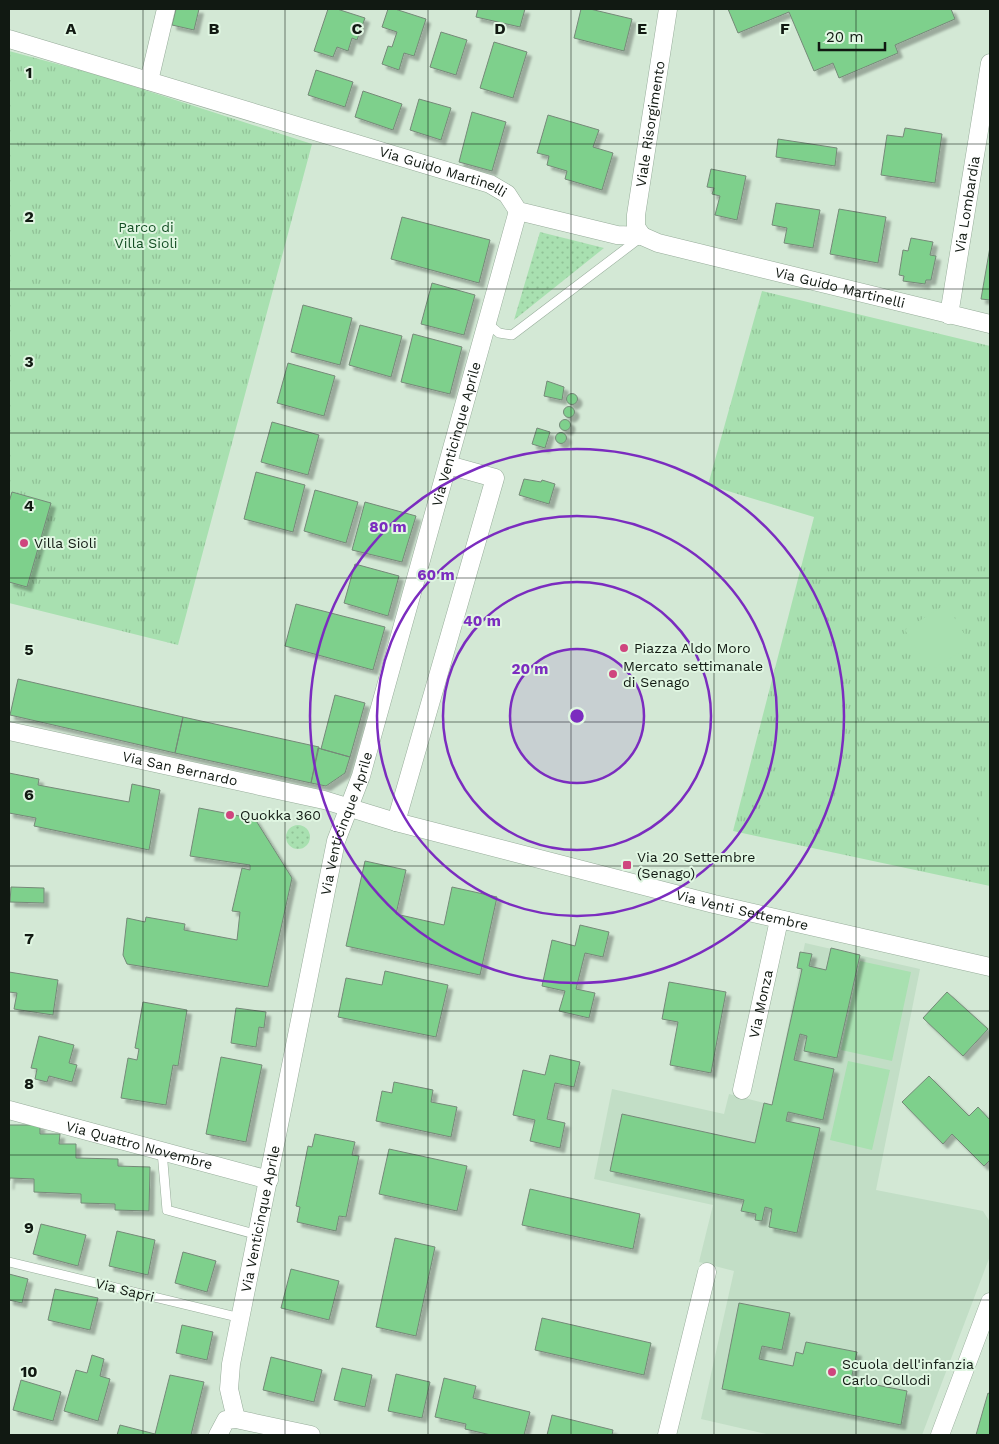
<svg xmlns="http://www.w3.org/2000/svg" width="999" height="1444" viewBox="0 0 999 1444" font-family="'Work Sans',sans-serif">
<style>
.built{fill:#c2dec6}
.grass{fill:url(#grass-dots)}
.park{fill:url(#park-tufts)}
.pitch{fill:#a8e0b0}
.building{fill:#7ed08c;stroke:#758978;filter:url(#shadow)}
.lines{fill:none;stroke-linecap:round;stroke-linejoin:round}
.service-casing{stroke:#97ac9a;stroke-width:10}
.minor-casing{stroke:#97ac9a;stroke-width:19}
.service{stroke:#fff;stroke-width:9}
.minor{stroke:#fff;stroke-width:18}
.grid{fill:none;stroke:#111912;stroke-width:1;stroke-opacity:0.55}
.ring{fill:none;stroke:#7b2cbf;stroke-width:2.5}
.poi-dot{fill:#cf457e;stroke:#e0f6e2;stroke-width:2}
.labels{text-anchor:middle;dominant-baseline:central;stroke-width:4;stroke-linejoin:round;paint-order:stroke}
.street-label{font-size:14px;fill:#111912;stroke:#e0f6e2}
.park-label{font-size:14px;fill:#144f24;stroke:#e0f6e2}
.poi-label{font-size:14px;fill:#111912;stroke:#e0f6e2;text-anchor:start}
.grid-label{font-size:16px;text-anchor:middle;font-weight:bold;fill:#111912;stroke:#e0f6e2;stroke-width:4;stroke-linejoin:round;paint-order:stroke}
.centre{fill:#7b2cbf;stroke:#e0f6e2;stroke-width:2.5}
.ring-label{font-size:15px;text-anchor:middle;font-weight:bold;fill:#7b2cbf;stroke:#e0f6e2;stroke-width:4;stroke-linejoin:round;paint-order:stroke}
</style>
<defs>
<pattern id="grass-dots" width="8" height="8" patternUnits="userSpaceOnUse" patternTransform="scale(1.25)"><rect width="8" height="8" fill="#a8e0b0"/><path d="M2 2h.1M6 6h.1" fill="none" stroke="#90c096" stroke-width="1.8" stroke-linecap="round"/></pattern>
<pattern id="park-tufts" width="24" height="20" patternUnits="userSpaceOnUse" patternTransform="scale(1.25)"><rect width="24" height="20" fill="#a8e0b0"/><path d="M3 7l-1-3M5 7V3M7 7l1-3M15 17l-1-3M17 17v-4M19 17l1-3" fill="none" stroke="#90c096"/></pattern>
<filter id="shadow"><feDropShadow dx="4.5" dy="4.5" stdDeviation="1" flood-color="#0004"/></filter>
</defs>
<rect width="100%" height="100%" fill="#d3e8d5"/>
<path class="built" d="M805,943L920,969L876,1190L983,1211L990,1222V1256L922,1435H771L701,1419L734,1271L699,1262L713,1205L594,1179L612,1089L724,1114L729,1094L772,1105Z"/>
<path class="grass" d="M540,232L604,248L514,320Z
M286 837a12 12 0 1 1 24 0a12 12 0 1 1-24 0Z"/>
<path class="park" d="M9,51L98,75L312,144L178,645L9,603Z
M762,291L990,346V886L733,831L814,517L708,485Z"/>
<path class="pitch" d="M946,604L971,645L930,671L905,630Z
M990,745V832L977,830Z
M860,961L911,972L892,1061L841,1050Z
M848,1061L890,1070L872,1150L830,1140Z"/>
<path class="building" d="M176,9H199L194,30L172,25Z
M328,9H337L365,18L357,40L352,38L348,51L337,47L333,57L314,51Z
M388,9H395L426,19L414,56L404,53L399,70L382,64L388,46L392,47L397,32L382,27Z
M478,9H525L520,27L476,17Z
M581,9H590L632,19L624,51L574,38Z
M728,9H951L955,19L895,45L898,53L839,78L833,63L814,71L789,12L738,33Z
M441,32L467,40L456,75L430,67Z
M494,42L527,52L513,98L480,88Z
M316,70L353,82L345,107L308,95Z
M363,91L402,104L393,130L355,117Z
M419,99L451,108L441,140L410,130Z
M472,112L506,122L492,171L459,162Z
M548,115L599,130L593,147L613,153L602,190L565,179L567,171L547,165L549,156L537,153Z
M905,128L942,134L935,183L881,175L887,135L903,137Z
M778,139L837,148L835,166L776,157Z
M711,169L746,176L737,220L715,215L720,196L712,194L714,188L707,187Z
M776,203L820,210L813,248L784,243L787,228L772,225Z
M839,209L886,217L878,263L830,254Z
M402,217L490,240L479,283L391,259Z
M911,238L933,242L930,255L936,256L931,280H926L925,284L903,281L904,276L899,275L903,250L908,251Z
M990,247V300L981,299Z
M432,283L475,295L464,335L421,324Z
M303,305L352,318L340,365L291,352Z
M360,325L402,336L391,377L349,365Z
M413,334L462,347L450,394L401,382Z
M288,363L335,376L324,416L277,403Z
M547,381L564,387L562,400L544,396Z
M566.5 399a5.5 5.5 0 1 1 11 0a5.5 5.5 0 1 1-11 0Z
M563.5 412a5.5 5.5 0 1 1 11 0a5.5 5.5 0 1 1-11 0Z
M559.5 425a5.5 5.5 0 1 1 11 0a5.5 5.5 0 1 1-11 0Z
M272,422L319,435L308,475L261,462Z
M537,428L550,432L545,448L532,444Z
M555.5 438a5.5 5.5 0 1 1 11 0a5.5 5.5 0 1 1-11 0Z
M256,472L305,485L293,532L244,519Z
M524,479L541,482L542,480L555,484L549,504L519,495Z
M315,490L358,502L346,543L304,531Z
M12,492L51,503L27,587L9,582V502Z
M365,502L416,516L402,562L352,550Z
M355,564L399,576L388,616L344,603Z
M296,604L385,627L373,670L285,646Z
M18,679L183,717L175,753L10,715Z
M335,695L365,703L350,757L321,749Z
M183,717L319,747L311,783L175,753Z
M318,748L350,757L345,773L326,786L311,783Z
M9,773L39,779L38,785L129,802L132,784L160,790L149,850L34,826L36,818L9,813Z
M199,808L255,819L292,878L268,987L127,964L123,955L127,918L145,922L146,917L185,924L184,930L237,940L240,912L232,911L242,868L250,870V865L190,856Z
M365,861L406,870L396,914L444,925L452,887L497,897L480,975L346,946Z
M11,887L44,888V903L10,902Z
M580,925L609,932L603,957L585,953L576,989L595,993L589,1018L559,1011L565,991L542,986L552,940L575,946Z
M831,948L860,955L837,1058L804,1051L807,1036L800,1034L794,1060L834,1069L823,1120L788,1112L786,1121L820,1128L797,1233L769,1227L772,1209L765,1207L762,1221L755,1220L756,1214L741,1211L744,1200L610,1171L622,1114L755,1143L764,1103L772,1105L802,969L797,968L800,952L812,954L809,966L826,970Z
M385,971L448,985L436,1037L338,1017L346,978L382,985Z
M9,972L58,980L53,1015L14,1009L17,993L9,992Z
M669,982L726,992L711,1073L670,1065L678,1022L662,1019Z
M947,992L988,1029L963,1056L923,1018Z
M143,1002L187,1010L178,1066L173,1065L166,1105L121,1098L128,1058L137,1060L139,1049L135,1048Z
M236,1008L266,1012L264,1028L259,1027L256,1047L231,1043Z
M39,1036L74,1045L69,1063L77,1065L72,1082L49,1076L47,1082L35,1079L37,1069L31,1068Z
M550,1055L580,1062L574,1087L555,1083L547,1119L565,1123L560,1148L530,1141L535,1120L513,1115L523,1070L545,1075Z
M221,1057L262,1065L246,1142L206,1134Z
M929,1076L969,1116L978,1107L990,1120V1160L984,1166L952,1134L943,1144L902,1102Z
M394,1082L433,1090L431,1102L457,1107L451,1137L376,1121L382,1091L392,1093Z
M9,1125H40V1134H60L59,1144H76V1158L118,1159V1166L150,1167L149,1211L115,1210V1204L81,1203V1194L34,1192V1179L10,1178L9,1185Z
M315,1134L355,1142L352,1155L359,1156L346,1217L339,1216L336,1231L297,1222L300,1207L296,1206L308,1146L312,1147Z
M389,1149L467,1166L457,1211L379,1194Z
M530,1189L640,1214L633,1249L522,1225Z
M41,1224L86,1235L78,1266L33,1254Z
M117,1231L155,1240L148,1275L109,1266Z
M395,1238L435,1247L416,1336L376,1327Z
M183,1252L216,1261L207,1292L175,1283Z
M291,1269L339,1281L329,1320L281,1308Z
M9,1274L28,1279L22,1303L9,1300Z
M55,1289L98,1298L90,1330L48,1320Z
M739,1303L790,1313L782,1350L762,1346L759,1359L793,1366L796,1352L803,1354L806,1342L857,1352L851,1380L907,1391L901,1425L722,1389Z
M542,1318L651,1343L644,1375L535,1350Z
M182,1325L213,1332L207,1360L176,1353Z
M92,1355L104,1359L100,1376L110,1379L98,1421L64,1411L76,1370L87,1373Z
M271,1357L322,1370L314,1402L263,1390Z
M342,1368L372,1375L365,1407L334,1400Z
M396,1374L430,1382L422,1418L388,1411Z
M170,1375L204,1382L191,1435H117L120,1425L155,1434Z
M444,1378L476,1386L473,1398L530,1412L524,1435H491L465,1429L466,1424L435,1417Z
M21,1380L61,1392L53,1421L13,1410Z
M988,1393L990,1394V1435H976Z
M552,1415L613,1430L612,1435H547Z"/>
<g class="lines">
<g class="service-casing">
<path id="service" d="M487,323L499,333L512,335L640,238
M162,1151L167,1210L258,1235
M9,1262L241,1318"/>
</g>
<g class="minor-casing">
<g id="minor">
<path id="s1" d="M9,39L490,184L507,194L518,211L617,235L642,236L658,243L990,324"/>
<path d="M149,81L166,9"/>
<path id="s2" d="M642,236L636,227V215L668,9"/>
<path id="s3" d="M949,315L990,63"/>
<path id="s4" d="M9,731L324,800L396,822L714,904L990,967"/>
<path d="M396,822L495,478L448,465"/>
<path id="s5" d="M742,1090L779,920"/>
<path id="s6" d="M9,1110L269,1180"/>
<path id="s7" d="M236,1419L229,1389L231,1364L336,841L361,776L518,211"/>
<path d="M218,1435L226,1420L236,1419L311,1435"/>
<path d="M667,1435L707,1272"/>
<path d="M940,1435L990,1302"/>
</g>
</g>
<use href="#service" class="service"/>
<use href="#minor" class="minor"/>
</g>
<path class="grid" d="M143,9V1435M285,9V1435M428,9V1435M571,9V1435M714,9V1435M856,9V1435M9,144H990M9,289H990M9,433H990M9,578H990M9,722H990M9,866H990M9,1011H990M9,1155H990M9,1300H990"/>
<circle cx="577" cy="716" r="67" fill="#7b2cbf" fill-opacity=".12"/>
<g class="ring">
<circle cx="577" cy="716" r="67"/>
<circle cx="577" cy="716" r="134"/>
<circle cx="577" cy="716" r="200"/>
<circle cx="577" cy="716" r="267"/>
</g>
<g class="poi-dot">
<circle cx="24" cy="543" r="5"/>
<circle cx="624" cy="648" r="5"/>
<circle cx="613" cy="674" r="5"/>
<circle cx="230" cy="815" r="5"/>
<rect x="622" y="860" width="10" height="10" rx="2.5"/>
<circle cx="832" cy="1372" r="5"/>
</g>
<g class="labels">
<g class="street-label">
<text stroke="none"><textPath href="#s2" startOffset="115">Viale Risorgimento</textPath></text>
<text stroke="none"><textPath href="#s1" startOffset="454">Via Guido Martinelli</textPath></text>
<text stroke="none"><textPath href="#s3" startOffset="112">Via Lombardia</textPath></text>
<text stroke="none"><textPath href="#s1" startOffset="874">Via Guido Martinelli</textPath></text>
<text stroke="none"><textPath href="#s7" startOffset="1014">Via Venticinque Aprile</textPath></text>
<text stroke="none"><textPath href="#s4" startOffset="175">Via San Bernardo</textPath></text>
<text stroke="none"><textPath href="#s7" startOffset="609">Via Venticinque Aprile</textPath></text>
<text stroke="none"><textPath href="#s4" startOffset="755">Via Venti Settembre</textPath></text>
<text stroke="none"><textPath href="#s5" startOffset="88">Via Monza</textPath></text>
<text stroke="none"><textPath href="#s6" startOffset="135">Via Quattro Novembre</textPath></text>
<text stroke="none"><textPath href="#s7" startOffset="204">Via Venticinque Aprile</textPath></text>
<text transform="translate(125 1290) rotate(14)">Via Sapri</text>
</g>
<g class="park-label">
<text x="146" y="227">Parco di<tspan x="146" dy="16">Villa Sioli</tspan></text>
</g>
<g class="poi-label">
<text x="34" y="543">Villa Sioli</text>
<text x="634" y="648">Piazza Aldo Moro</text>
<text x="623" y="666">Mercato settimanale<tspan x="623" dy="16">di Senago</tspan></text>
<text x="240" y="815">Quokka 360</text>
<text x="637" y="857">Via 20 Settembre<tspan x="637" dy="16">(Senago)</tspan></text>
<text x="842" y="1364">Scuola dell'infanzia<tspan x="842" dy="16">Carlo Collodi</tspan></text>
</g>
</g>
<g class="grid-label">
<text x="71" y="34">A</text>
<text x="214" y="34">B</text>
<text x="357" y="34">C</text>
<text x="500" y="34">D</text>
<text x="642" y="34">E</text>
<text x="785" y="34">F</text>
<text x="29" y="78">1</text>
<text x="29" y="222">2</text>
<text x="29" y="367">3</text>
<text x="29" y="511">4</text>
<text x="29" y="655">5</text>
<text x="29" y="800">6</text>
<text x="29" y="944">7</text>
<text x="29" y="1089">8</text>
<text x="29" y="1233">9</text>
<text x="29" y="1377">10</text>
</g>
<circle cx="577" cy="716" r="8" class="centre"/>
<g class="ring-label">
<text x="388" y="532">80 m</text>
<text x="436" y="580">60 m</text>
<text x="482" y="626">40 m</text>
<text x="530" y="674">20 m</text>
</g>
<rect width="999" height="1444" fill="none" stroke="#111912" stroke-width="20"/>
<path d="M819 42v8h66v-8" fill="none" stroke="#111912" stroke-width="2.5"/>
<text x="826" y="42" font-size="15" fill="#111912" stroke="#e0f6e2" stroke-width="4" paint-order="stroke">20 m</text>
</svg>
